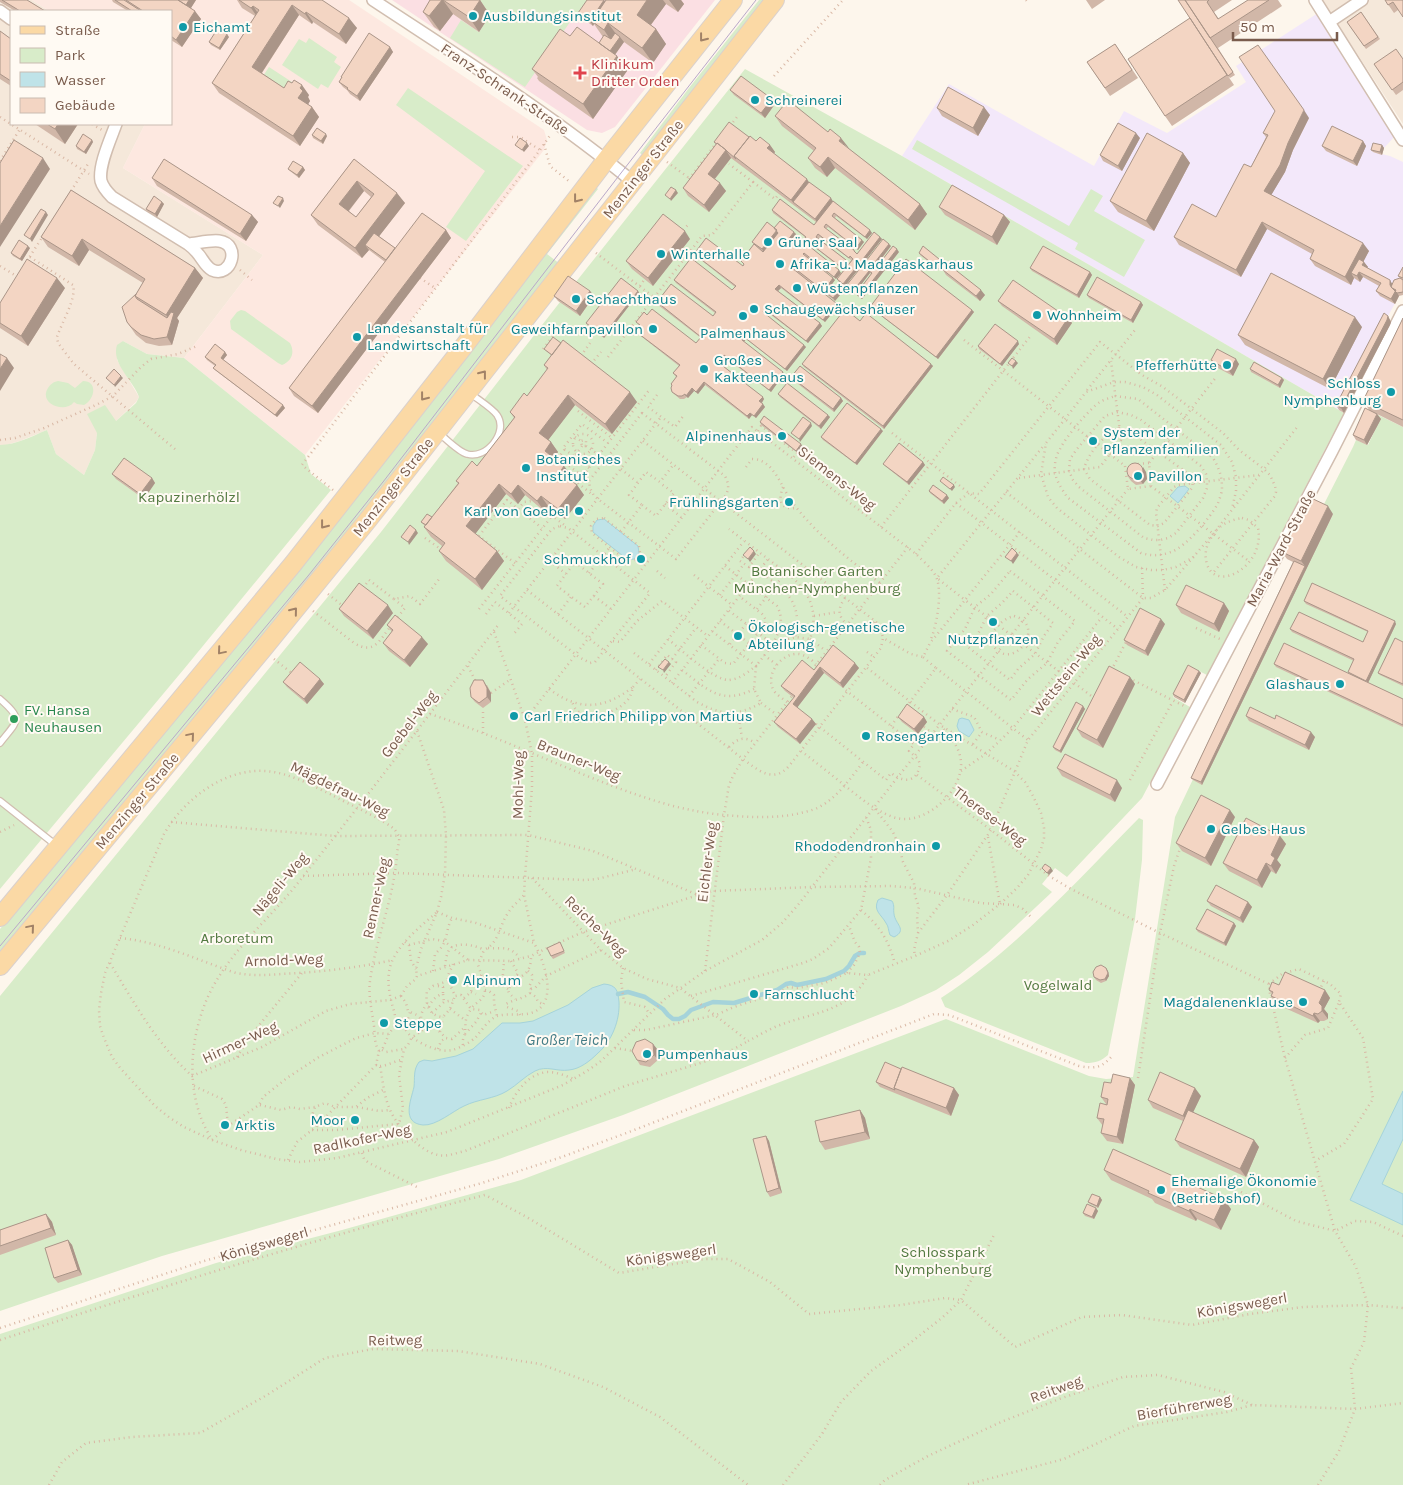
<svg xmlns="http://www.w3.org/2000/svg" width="1403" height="1485" viewBox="0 0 1403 1485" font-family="Karla,sans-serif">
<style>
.residential{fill:#f5e8da}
.commercial{fill:#fde8e0}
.education{fill:#f3e8fa}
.medical{fill:#fbdfe3}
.green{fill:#d8ecc9}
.water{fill:#bfe3e8;stroke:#a5d3da}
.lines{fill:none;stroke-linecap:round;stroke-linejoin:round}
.stream{stroke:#a5d3da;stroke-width:4.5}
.service-casing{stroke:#d1beb0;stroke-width:8}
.minor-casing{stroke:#d1beb0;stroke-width:14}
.primary-casing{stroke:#dad1cd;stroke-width:20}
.path{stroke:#d9b8a5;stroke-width:2.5;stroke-dasharray:1 4;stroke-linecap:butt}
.service{stroke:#fff;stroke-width:5.5}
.minor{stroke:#fff;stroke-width:11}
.primary{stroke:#fbd9a5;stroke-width:18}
.tram{stroke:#b9a8c9;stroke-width:1}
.wall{fill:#d1b7a8;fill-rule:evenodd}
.shaded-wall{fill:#aa9588}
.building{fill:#f3d5c3;stroke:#aa9588;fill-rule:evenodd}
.oneway{stroke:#a18267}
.culture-dot{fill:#0f9aa8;stroke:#fffaf3;stroke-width:2}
.health-dot{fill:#e0444e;stroke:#fffaf3;stroke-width:2}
.leisure-dot{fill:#2e9e5b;stroke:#fffaf3;stroke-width:2}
.labels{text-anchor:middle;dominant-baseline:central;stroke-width:4;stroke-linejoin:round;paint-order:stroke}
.culture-label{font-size:15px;fill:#0d838f;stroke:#fffaf3;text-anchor:start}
.health-label{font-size:15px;fill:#be3a42;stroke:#fffaf3;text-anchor:start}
.street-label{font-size:15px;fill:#7a5c4d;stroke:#fffaf3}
.park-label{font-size:15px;fill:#537a41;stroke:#fffaf3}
.leisure-label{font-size:15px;fill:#27864d;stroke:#fffaf3;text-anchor:start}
.water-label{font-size:16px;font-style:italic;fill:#437c86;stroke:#fffaf3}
</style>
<rect width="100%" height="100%" fill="#fdf6ec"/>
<path class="residential" d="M0,0H32L49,11H11V124H145L123,168L263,255L184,358L147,354L123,341L117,360L139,397L136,402L116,421L97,433L95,450L84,475L56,454L47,430L20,441L6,445H0Z
M1322,0H1403V124Z"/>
<path class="commercial" d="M32,0H349L544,130L547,140L544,150L305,455L184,358L263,255L123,168L145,124H171V11H49Z"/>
<path class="education" d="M1318,13L1396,135L1384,148L1375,145L1373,152L1390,156L1403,162V279L1399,296L1387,318L1391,322L1390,325L1344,413L902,156L949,84L1094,166L1124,111L1167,133L1246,82L1236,66Z"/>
<path class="medical" d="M392,0H715L615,127L602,133L587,130Z"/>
<path class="green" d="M476,0H594L581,18L570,22L525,87L450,38L461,20L479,32L490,15Z
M759,0H764L661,131L644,156L640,153L689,88Z
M309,38L337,57L334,62L341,67L328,88L321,84L318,89L282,65L299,39L306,43Z
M269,67L298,86L291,95L263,76Z
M745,69L902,156L1344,413L1207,675L1189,666L1173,697L1190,707L1142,798L1067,877L1055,868L1042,884L1052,892L988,952L959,975L936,990L901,1006L623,1115L499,1159L162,1256L0,1311V996L381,532L560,302Z
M408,88L523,166L466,241L446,227L485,171L396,105Z
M917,140L1069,226L1091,189L1103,196L1094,211L1145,240L1124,277L1075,249L1078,243L912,149Z
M595,186L598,189L547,254L560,264L354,527L0,954V929L234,648L353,502Z
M241,310L245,311L290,343C295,352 292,361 282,365L278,363L231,329L230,321L237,312Z
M123,341L147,354L184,358L305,455L311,474L331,490L184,669L0,889V445C16,445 32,436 47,430L56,454L84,475L95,450L97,433L87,414L105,405L116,421L136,403L139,397C133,380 111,364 117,345Z
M58,381L68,383L75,388L83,381C98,381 95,399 84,405L77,404L74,402C65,414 38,404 48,388C51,384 53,382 58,381Z
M1370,411L1403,427V1485H0V1334L216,1263L342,1230L521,1180L946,1019L1089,1076L1106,1079L1133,1077L1175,817L1296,563L1306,568L1333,514L1322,508L1353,447L1356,440L1368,445L1380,419Z
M1139,818L1143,820L1142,860L1135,919L1108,1055C1101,1061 1096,1063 1086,1063L945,1007L941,998C1016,949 1076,882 1139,818Z"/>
<path class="water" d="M1185,486L1189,489L1178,503L1170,496L1178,487Z
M604,519L638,546L639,553L634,559L628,560L593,532V526L597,520Z
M962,718L969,720L974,730L969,737L959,731L957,726L959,719Z
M882,898L892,901C895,906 893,909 894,914C895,924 908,930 894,937L890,935C888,930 889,927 886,923C881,914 873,911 878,900Z
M604,984C616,985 618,990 619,1002C620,1020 612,1041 598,1053C590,1061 580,1069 569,1070C557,1072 547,1065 535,1071C525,1076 517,1085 507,1091C494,1099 478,1099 464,1106C453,1111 436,1126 423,1125C401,1123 411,1100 414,1087C415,1078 413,1070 419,1062L424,1060L432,1061L456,1056L473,1049L502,1023H520L533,1021L568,1005L592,988Z
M1403,1091V1139L1382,1184L1403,1194V1225L1350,1200Z"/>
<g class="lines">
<path class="stream" d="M618,994L628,992L645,997L663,1009L668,1015L673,1019H679L685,1016L691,1010L713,1002L734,1003L777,990L786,984L791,983L797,985L826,979L844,971L849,966L855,956L860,953H864"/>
<g class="service-casing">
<path id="service" d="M439,433C446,439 459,452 467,454C486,460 509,432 497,415C492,408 477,399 470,393
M0,699C24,720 18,720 0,743
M0,801L57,846"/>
</g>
<g class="minor-casing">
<path id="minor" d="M373,0C461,58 552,115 633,182
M1315,0L1403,140
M0,11L11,19
M1329,22L1362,0
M116,124C111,138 98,166 101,181C103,188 108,193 112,197L188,244C192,247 196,251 199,255C203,260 206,267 212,270C231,279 242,244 219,241C210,240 198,243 188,244
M1157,784L1332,451L1403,311"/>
</g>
<g class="primary-casing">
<path id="primary" d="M0,917L293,564L461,350L606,160L733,0
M0,966L262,650L367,521L775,0"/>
</g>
<path class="path" d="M1026,0L1028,2
M774,76L843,0
M0,117L89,174
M92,124L102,130
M730,126L737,117
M512,137H520L540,150
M544,144L550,166L570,182
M0,161L20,129
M667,162L689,178
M689,179L717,142
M753,182L775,199L778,195
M71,191L88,164
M683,230L688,225
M596,253L655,298
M30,257L73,285C77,298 61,324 57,337L58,343L74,364L176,450
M27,261L43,236
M0,266L18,277
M240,270L252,280
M420,278L435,288
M640,286L644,280
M964,340L1125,466
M543,349L563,323
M581,356L590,343
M608,357L702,236L712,235L753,182L729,164
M591,364L601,352
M1087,390L1135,330
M657,395L648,407L675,427L684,415
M1115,396L1138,399L1213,458C1219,468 1222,476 1222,488C1222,492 1220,498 1218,503C1211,517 1186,547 1171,552C1160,556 1151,556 1141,553L1067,497C1062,489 1056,481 1055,472C1054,465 1056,455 1060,449C1065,438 1090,408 1100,402C1105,399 1110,398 1115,396Z
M578,411L612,438
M1117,412L1131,415L1141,420L1201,466L1206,474L1207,481V488L1203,498L1176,533L1168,538L1160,540H1153L1144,538L1079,487L1073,480L1069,471L1070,459L1077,449L1105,416Z
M642,413L725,476C729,484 729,488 726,495L676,559L594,496L590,488L589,481Z
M1119,428L1129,431L1190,475C1193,482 1194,486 1189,492L1164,523L1158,526L1150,525L1090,479L1084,469C1088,453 1104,435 1119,428Z
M758,431L761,426L797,453L793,458
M892,433L1128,617
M573 444a10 10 0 1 1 20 0a10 10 0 1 1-20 0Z
M575,437L581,441L582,446H586V441L584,440L581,441
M0,440L15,438L44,428L98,404L113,396L141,367L151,359L178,354L197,346
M643,441L875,621L880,626L883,638
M582,446L568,465L582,476
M586,446L599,455
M559,464V457L565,449
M1138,464L1149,463
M1125,466L1128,489L1151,486L1149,463L1217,376
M746,467L752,459C774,459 781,487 792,502C816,534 848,559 880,583
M589,468L563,448L582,424L608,443
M621,469L637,482
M570,477L593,495
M1019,478L1100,467L1121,440L1111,361
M577,483L650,389
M1151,486L1250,562
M783,487C778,501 780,510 797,508
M333,490L302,465L540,150L551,134
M1006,492L1143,598H1151L1165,590L1213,534L1298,426
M956,503L1118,629
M665,504L681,517
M642,505L656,516L674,493L660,483
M518,509L524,502L533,501
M543,509L567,527
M604,518L639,546L640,553L635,560L627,561L592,533L591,526L596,519Z
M1242,518L1249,520L1258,528C1266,565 1216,594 1207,564C1204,555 1206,546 1211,538C1217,526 1229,520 1242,518Z
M560,526L568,528L650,593L595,662L590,663L579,657L500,596L552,529Z
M881,527L1032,334
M621,532L642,505L629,495L646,472L660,482L674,464
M1020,532L965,600L937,578L1045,444
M425,538L442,550
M746,553L740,561L749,567L760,552
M916,554L956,503L969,493L979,494L1100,342L1142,375L1163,387L1223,433L1239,450L1264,469L1270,475L1275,486L1276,492L1274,497L1213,573
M1194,557L1176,567L1163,570H1151L1136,567L1119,557L1057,508L1048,497L1041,474L1046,443L1065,419L1086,392L1114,382H1125L1143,387L1157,395L1221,445L1232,462L1236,477V491L1232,509
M550,561L566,574
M575,562L603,584L585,607L557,586Z
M515,563L479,536L507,500L542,528
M725,566L777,606C785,621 779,631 773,644L728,610
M1142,568L1143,598
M657,571L665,578
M759,571C785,591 803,600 795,637
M1010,571L1075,621L1058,642L1047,663L1028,679L1011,700L947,651L965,629L975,607L991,594Z
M589,573L610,547
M694,575L732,605
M363,588L369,580L394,599L410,596L420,604L440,578
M527,590L743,759C758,770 773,784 789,766L874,657L881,648L883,638L911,654L923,657L930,643L965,600L1094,698
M1165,590L1156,513L1157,508L1174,487L1178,485L1259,475
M1013,591L1053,623L1044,636L1035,654L1018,669L1010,680L968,647L978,634L987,616L1002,603Z
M328,594L343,606
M720,595L744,564
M594,596L611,609
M845,598C838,608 837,616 847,624
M394,599L405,608L397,618
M479,609L552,516
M757,609L786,572
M313,611L354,643C374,655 379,641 391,626
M509,613L661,417
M486,614L495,602L522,624L513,635
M558,614L571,597
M814,616L838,612
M1014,616C1046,624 1017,668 997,650C983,638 1000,619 1014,616Z
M720,621L750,644
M1196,628L1220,639
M868,631L875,621
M494,632L525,720L532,754V788L525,877L524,895L534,943
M668,639C680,649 715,681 729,680C740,679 748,672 756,666L712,631
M810,639L826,651
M613,641L620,642L637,621L662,601L708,636
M730,644L746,624
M701,645L725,663L733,664L765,624L766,620L762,614L739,596
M867,652L874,657
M634,653L697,702C721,715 736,717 761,703L754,689L756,666L773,644L795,637L810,639C818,615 812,596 794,579L729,529
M764,655L777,665
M274,659L293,674
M672,659L696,628
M649,664L744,541
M468,666L476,682
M936,668L1028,740
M656,670L667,655L676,662L665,677
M682,670C707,689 721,706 754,689
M812,670L908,547
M1113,670L1112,669L1127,640
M1129,678L1184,706
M672,683L768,559
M633,687L640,679
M549,689C579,711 603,710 633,687C632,691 631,695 629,698C621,711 591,722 579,712C575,710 574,706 572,702
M491,693L511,679
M689,696L719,659
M787,702C782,698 775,694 773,689C765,673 783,652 799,654C805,655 812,660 816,664
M761,703L777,715
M906,707L936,668L923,657
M952,709L974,717L982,732L1000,740
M738,713L742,738
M430,714C498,736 562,768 629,792C649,799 670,806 691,810C705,813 721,815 736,816C763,818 789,818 815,809C836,800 850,779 863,762
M525,720L752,427L916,554C923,561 934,570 937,579C942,594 937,624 931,639
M816,724L886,780L891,773C904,783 917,783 920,764L918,759L909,751L914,744L843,688
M891,726L899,715
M924,727L932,733
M417,731L444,810L446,835L445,874L441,897L437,912L421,949L416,969L417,976
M483,733V708
M973,744L982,732
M729,747C738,738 745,736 755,743
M801,751C817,763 833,776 849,789C863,800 876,811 893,817C923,828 963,792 961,762C960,747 950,737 941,726
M961,771L987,753L1013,728L1102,617
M917,775L991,830L1049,876L1071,889L1160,933L1269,984L1270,994L1285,1058L1335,1231L1356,1267L1368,1305L1364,1342L1351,1368L1355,1409L1252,1405L1227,1412L1134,1426L1064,1459L965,1485
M1130,780L1173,701
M875,809L893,832L899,846L903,862L914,883L915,896L919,907L917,915L918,933L914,950L915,956
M171,822L335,836L528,835L593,851L698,895
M0,832L14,825
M988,837L1000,904
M303,876L396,873L586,880L597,879L633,870
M532,878L601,950L623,968L647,979L680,988L748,1041C758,1036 769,1029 780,1025C814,1012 849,1012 868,975
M861,910C880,926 889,941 895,964
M437,912L452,918L476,923L534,943C544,961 560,1004 531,1013C521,1016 507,1013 497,1016C488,1020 482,1030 476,1037C471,1042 460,1048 452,1050C440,1053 423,1045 413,1038C409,1035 406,1030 403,1027C401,1025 398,1024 397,1022C395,1019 395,1014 394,1011C389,995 385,975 393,959C403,940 421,926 437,912Z
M918,933L947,895L991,830L1028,740L1143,598
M120,938C161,942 197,960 236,973C252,976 266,975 282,974C319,972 357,968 393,960
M405,942L409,945L432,939L444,941L468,960
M409,945L411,961L416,969
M554,945L583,932L698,895L714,891L812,887L891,886L915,888L980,903L1015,905L1023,909L1032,918
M488,948C505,949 508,945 520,958
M511,961L518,973L508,990L509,993L515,999
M110,963C134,1003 157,1044 192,1076L262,1047L326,1011L350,1004L390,1000L401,996
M453,964C452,968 449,972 448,976C447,981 453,990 455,996L461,995L471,1009L480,1010L483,1015L495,1011
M445,966C446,961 446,955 449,950C455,941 476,945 484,950
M623,968L621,981L624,1002L645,1007L649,1013
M433,971L435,954C450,941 444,933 452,918
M528,971L532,975V980L529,987L531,989
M705,971L724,815L729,785L733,776L743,759L792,696
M847,973L854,965L860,953L859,947L855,942L849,926
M517,976H522C530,971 531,964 531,956
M448,981L433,986L427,991C425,1004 429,1016 443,1017L450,1009L455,996
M1269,984L1282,974L1299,969L1330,984L1341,994L1339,1002
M502,985L504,962
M438,986L443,987V994
M508,989C501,984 493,982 485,986L478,965L484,950C499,943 499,926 508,913C512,906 519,901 524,895
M485,990L489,991L494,995V1003L497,1016
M1319,991L1324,981
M471,992L476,994
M530,993L536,997L538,1002L543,1004
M401,996L407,986L416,979L417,976L468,960L511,961L531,956L549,947
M401,996L406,1003L408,1011L417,1015L420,1018
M691,996L803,963L813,959L829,948L861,910L871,858V830L866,817
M464,998L471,992L474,979L481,975
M427,1003C424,1008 418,1017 423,1022C426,1025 427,1022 431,1024C436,1028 441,1033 446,1038L452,1039L464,1028
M429,1007C431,1001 437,995 443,994L444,1002
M450,1009L465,1020
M432,1013L444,1002L453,1000
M520,1015L518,1011L507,1007L506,1004C515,999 523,999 530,993L531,989L535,988L546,976L601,950
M397,1022L389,1034L375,1033L356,1038L319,1057L287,1078L263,1097L259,1105L228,1126L212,1140C207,1131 202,1122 199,1112C189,1081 191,1046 201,1015C216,966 254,934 287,896C296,886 304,875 313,864C376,785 437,704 499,624
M402,1026L408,1019L410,1012
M634,1030H646L716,1015L734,1007L780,992L788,987L797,988L825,983L847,973L868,975L915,956L948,941L973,925L1000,904L1017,888L1028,875L1041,849L1044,838V828L1041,813L1033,796L1025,782L1014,771L940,725L866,667
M440,1032L443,1017
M465,1034L476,1022L481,1013
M463,1045C462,1040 464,1037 465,1033C466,1022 464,1020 471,1009C477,1000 486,1001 485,986
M615,1048L633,1051
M438,1049L441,1041L446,1038
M382,1050L386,1052L404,1049
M379,1051C374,1043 375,1035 374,1026C372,1011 368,995 370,981C376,938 394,898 397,855C397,849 400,841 399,836C398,835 395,830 395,830C387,821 344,802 332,795C303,781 275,765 242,773C210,780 180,806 164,834L105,973L101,993L99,1010L100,1026L104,1038L112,1057L121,1069L155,1106L170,1118L184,1127L212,1140L241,1150L276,1159L300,1162L337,1158L447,1132L563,1085L587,1071L600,1062L665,999L705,971L762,940L782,923L798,905L897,778L1128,489
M237,1057L251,1035L302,973
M1285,1058L1305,1035L1328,1028L1339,1002L1363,1038L1373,1099L1344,1144L1315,1161
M376,1065L380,1066C383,1081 384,1098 391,1112C398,1127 421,1152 438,1155C447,1157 456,1153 465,1151L625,1086L704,1062L734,1049L748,1041
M380,1066C387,1066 394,1061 402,1060
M1138,1078L1160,933L1174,866L1181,846
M194,1086L222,1099L226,1105L228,1126
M260,1105L281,1110L291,1107L300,1109L315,1107
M357,1107L379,1111L390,1110
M509,1108C515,1092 529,1073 548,1072C557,1072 566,1076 574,1079
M317,1126L311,1118L315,1107L325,1103L335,1107H356L367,1098L385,1089
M312,1130H336L399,1124L403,1108L399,1075L404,1049L408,1045L412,1037C421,1033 422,1027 434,1028
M362,1153L364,1159L369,1163L419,1188
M288,1160L297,1142L317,1126L376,1065L379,1051L382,1050L389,1034
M1241,1192L1296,1221L1335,1231L1355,1221L1373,1222L1403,1236
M0,1328L204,1261L482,1183L559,1158L629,1132L934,1014L949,1015L1079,1066C1095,1069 1102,1068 1113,1055
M0,1340C160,1287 321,1237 485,1195L525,1216L619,1273L704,1259H728L770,1282L809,1314L901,1305L945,1298L961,1300L1015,1347L1082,1317L1122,1315L1192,1325L1250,1314L1303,1307L1368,1305L1403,1308
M49,1485L62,1462L86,1443L132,1437L200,1433L267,1395L325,1358L373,1349L458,1351L540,1364L603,1387L660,1417L748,1485
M783,1485L822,1434L841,1402L871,1371L910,1343L943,1317L961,1300L995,1233
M880,1485L885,1480L928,1456L1001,1422L1062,1398L1123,1377L1158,1375L1224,1392L1252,1405
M1318,1485L1339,1451L1355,1409L1403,1403"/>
<use href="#service" class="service"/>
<use href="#minor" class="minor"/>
<use href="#primary" class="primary"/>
<path class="tram" d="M0,946L308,576L383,482L621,173L756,0"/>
</g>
<path class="wall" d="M0,0H27L45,11H15L0,2Z
M112,0H196L191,8L201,19L182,47L171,40V11H128L113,2Z
M237,0H322L357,28L346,44L313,22L312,24L299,15L262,73L284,88L309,95L308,97L310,101L308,104L312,107L319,117L300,146L219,93L212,83L255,16L242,8Z
M430,0H480L490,15L479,32L453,14L440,31L434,27L423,12Z
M606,0H681L684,4L678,12L666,4L651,25L656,29L666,44L653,63L624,42L615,55L617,56L627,71L593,119L539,81L537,78L538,77L532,69L570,36L599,43L603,37L594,24L593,26L582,18L578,13Z
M1086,0H1105L1092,9Z
M1178,0H1232L1214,12L1219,19L1248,0H1278L1282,6L1218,48L1235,75L1230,78L1228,76L1234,85L1172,126L1165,116L1190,18Z
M1385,0H1403L1398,10L1394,13Z
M1361,12L1380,39L1366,49L1347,22Z
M0,31L11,39V86L0,79Z
M229,37L220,50L211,45L209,42Z
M1115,44L1138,78L1110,96L1087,62Z
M390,47L393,52L360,101L350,94L347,90L343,87L339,82L342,78L341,77Z
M1403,59V90L1396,95L1374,64Z
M730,90L775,104L765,118L734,95Z
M937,108L990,115L978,136L942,116Z
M775,116L848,148L920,204L927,214L915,230L835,168L827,177L815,168L808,158L814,151L782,126Z
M1309,118L1293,150L1285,172L1271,195L1369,251L1363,261L1368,267L1367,268L1393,284L1400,278L1398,276L1403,267V295L1399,296L1395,304L1380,296L1376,291L1379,286L1363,277L1360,282L1354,278L1351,285L1315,266L1310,259L1312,254L1267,229L1241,277L1179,245L1174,237L1216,217L1251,167L1266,137L1263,133Z
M35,124H78L65,144Z
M312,135L327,136L323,144L313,138Z
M749,137L756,141L770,145L775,152L774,154L872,233L867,239L836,216L835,218L864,242L858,250L828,227L826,229L854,250L857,254L880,237L882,239L865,260L866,261L891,246L875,268H876L899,252L862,299L856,294L871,274L870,273L854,294L848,289L846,286L862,267L861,266L845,286L839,282L837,279L852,259L851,260L820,237L819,239L846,260L848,263L843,270L813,246L811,248L841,273L836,279L805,256L835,280L830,286L838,292L840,295L835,301L794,270L838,306L825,322L781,288L778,291L820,323L822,326L808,343L767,312L765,314L806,347L787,371L746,339L744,342L784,374L771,392L726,358L721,364L764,399L762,403L765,407L756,418L752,415L749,419L705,385L698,394L694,391L688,398L687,397L684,399H680L674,394L672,392L676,377L673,373L679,366L637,333L635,331L639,325L636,322L647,315L696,343L701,338L658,305L657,302L713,316L715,313L676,283L674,280L732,290L735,287L696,256L694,254L743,266L744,264L741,261L754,244L752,242L774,228L796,234L790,242L798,247L805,237L773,213L772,210L814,225L816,222L731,158L715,179L726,191L709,212L688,196L683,188L716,145L714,142Z
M1140,138L1122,171L1103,161L1100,155Z
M92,140L93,142L86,154L77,149L76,146Z
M1363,141L1366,146L1357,166L1326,151L1322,146Z
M1382,145L1384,148L1382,155L1373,152L1371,150Z
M1183,153L1190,163L1154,231L1118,212L1110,201Z
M354,159L405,203L379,236L395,248L446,230L451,238L318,413L294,396L289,388L385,262L369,250L362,258L318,225L311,215ZM364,191L371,197L356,217L349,211Z
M303,167L305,170L299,178L290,171L288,169Z
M152,178L252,215L258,222L246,241L157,186Z
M71,190L195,268L203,278L177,318L179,321L172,345L159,346L146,343L136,335L127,322L136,294L143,283L89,250L79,266L48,247L41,237Z
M162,202L164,204L157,217L148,212L146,209Z
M939,207L1004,215L1010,222L997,245L945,215Z
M690,239L653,286L632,269L626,261Z
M30,248L22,261L13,256L11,253Z
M919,253L946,265L941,271L920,255Z
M1030,268L1090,272L1092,275L1079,298L1032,271Z
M943,270L985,295L980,301L946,275Z
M65,288L28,346L0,328V303Z
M590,291L594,296L580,316L558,301L554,296Z
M638,291L639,293L604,338L588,326L586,323Z
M1087,295L1141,302L1143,305L1133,323L1089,298Z
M998,301L1068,318L1072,323L1057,345L1002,306Z
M870,307L972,310L974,312L938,359L872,309Z
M1388,316L1391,322L1390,325L1344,413L1339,410L1336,405Z
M1403,318V427L1377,414L1381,419L1367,445L1356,440L1353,435L1370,411L1363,401Z
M860,321L933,366L884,429L804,367L802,364Z
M1362,327L1330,389L1245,345L1238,335Z
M1019,344L1002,366L979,349L978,346Z
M544,349L637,402L612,434L575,405L548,440L551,442L558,452L554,458L572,476L569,479L577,485L584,495L565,519L548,506L544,511L525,495L518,504L506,494L475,534L497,551L504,561L482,590L446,561L439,551L442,546L431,537L424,527L425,526L421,522L432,517L458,483L456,481L477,466L514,418L510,412L527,396L547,370L544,365L551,355L546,351Z
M225,352L227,355L223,360L285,408L277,417L215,370L213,368L215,366L207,360L205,357Z
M1211,360L1239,364L1233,376L1214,366Z
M1250,369L1282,378L1284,380L1280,388L1251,372Z
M791,377L841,398L843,401L834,412L793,380Z
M778,394L830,417L821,429L780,397Z
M760,422L803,447L798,453L761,425Z
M883,431L857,465L823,440L821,437Z
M923,462L925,465L909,485L885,466L883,464Z
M1146,472L1147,479L1143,484L1136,485L1131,481L1127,475Z
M112,474L152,478L155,483L144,499L116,479Z
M929,491L949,498L944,504L930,493Z
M1333,514L1202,785L1193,780L1191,778L1293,562L1287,559L1282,552Z
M1304,601L1396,624L1368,683L1403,699V727L1276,667L1274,664L1350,674L1348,672L1354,661L1292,632L1290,629L1363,642L1368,632L1306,604Z
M1224,603L1229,611L1219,632L1181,613L1176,605Z
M339,609L393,613L373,639L344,616Z
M1165,624L1148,656L1127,645L1124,640Z
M387,625L428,644L410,667L389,651L383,643L392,632Z
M1403,642V686L1380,675L1378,673Z
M833,645L859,668L843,688L824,673L821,676L797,708L812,719L816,724L800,744L778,727L774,722L794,698L785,691L781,686L814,670Z
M1199,671L1201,673L1185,703L1174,697L1173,694Z
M1130,677L1135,684L1103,748L1082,737L1077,729Z
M320,679L324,684L307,704L287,687L283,682Z
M487,685L491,693V702L483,708L475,702L471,697Z
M1083,706L1085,709L1061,753L1055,750L1053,747Z
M1246,716L1315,737L1309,750L1249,721Z
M898,717H924L927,722L918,734L902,722Z
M1057,768L1122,788L1115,802L1062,776Z
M1235,817L1211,866L1182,851L1176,843Z
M1280,836L1286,844L1277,860L1281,865L1276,874L1271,871L1262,888L1229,871L1223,863Z
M1207,901L1248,902L1252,907L1243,923L1211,906Z
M1234,923L1236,926L1226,946L1198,932L1196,929Z
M560,942L565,953L553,959L551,956Z
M1108,971L1109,976L1106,981L1101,983L1096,980L1094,977Z
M1279,985L1325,990L1330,998L1324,1009L1328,1014V1019L1324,1021H1320L1318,1023L1276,1004L1271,996L1272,994L1269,990Z
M653,1044L657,1049L658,1060L650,1067L640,1065L637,1060Z
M901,1069L954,1088L959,1095L951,1116L880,1087L876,1082Z
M1130,1078L1135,1085L1123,1144L1107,1141L1101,1133L1103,1126L1097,1118L1106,1104L1101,1097L1111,1083Z
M1201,1096L1193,1112L1254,1140L1259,1147L1246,1177L1180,1147L1175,1140L1183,1121L1153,1108L1148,1100Z
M860,1110L865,1118L870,1139L825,1150L820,1142Z
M766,1136L769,1141L782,1193L770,1197L767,1192Z
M1104,1170L1231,1209L1221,1230L1197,1219L1196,1221L1155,1203L1152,1199L1111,1180Z
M1100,1197L1102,1200L1098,1208L1090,1204L1088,1202Z
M1096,1208L1098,1211L1094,1219L1085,1216L1083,1213Z
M46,1214L52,1222L56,1235L0,1255V1230Z
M68,1240L72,1245L82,1275L58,1283L54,1278Z"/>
<path class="shaded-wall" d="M189,0H196L189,11L185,6Z
M442,0H443L453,14L440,31L429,16Z
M480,0L490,15L479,32L469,17Z
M604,0L608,5L596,15L598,19L593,22L594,24L593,26L590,21Z
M647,0H663L666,4L647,30L637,15Z
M669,0H681L684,4L678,12Z
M292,5L299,15L259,77L252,67Z
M253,6L260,16L258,18L251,8Z
M195,11L201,19L182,47L176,40Z
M306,12L313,22L312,24L305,14Z
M349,18L357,28L346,44L339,34Z
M608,23L619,38L614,45L604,30Z
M656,29L666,44L653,63L642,48Z
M227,34L229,37L220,50L219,48Z
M620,37L624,42L611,60L608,54Z
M390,47L393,52L360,101L357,96Z
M617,56L627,71L593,119L583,104Z
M302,85L309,95L308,97L310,101L306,108L298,98L300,88Z
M772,99L775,104L765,118L761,113Z
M312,107L319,117L300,146L293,136Z
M984,107L990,115L978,136L973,128Z
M1304,110L1309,118L1293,150L1285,172L1269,199L1264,191Z
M58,124H78L65,144L55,129Z
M1136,133L1140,138L1122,171L1118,166Z
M326,134L327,136L323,144L321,141Z
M841,138L849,148L839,141Z
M92,140L93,142L86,154L84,152Z
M1363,141L1366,146L1357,166L1353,161Z
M527,143L529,146L524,152L522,150Z
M770,145L775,152L772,156L767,148Z
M1382,145L1384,148L1382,155L1380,152Z
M726,150L731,158L713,181L708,174Z
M1183,153L1190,163L1154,231L1146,221Z
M828,157L835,168L827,177L820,167Z
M43,158L50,169L0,247V226Z
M303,167L305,170L299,178L297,175Z
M807,179L812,187L793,202L797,207L791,200Z
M357,181L364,191L346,214L339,204Z
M720,183L726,191L709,212L704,205Z
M676,190L678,193L671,201L670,199Z
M397,193L405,203L370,248L365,245L369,250L362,258L355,248Z
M283,198L284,201L280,208L278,206Z
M831,198L834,203L818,224L815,219Z
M162,202L164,204L157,217L155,214Z
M920,204L927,214L915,230L908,220Z
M46,212L48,215L32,242L30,239Z
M252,215L258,222L246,241L240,234Z
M1004,215L1010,222L997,245L992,237Z
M1262,222L1267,229L1241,277L1236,270Z
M446,230L451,238L318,413L312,406Z
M777,230L780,235L765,255L762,249Z
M870,230L872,233L867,239L865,237Z
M685,231L690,239L653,286L648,278Z
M794,232L796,234L790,242L788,240Z
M880,237L882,239L865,261L863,259Z
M82,239L89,250L79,266L72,256Z
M862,240L864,242L858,250L856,248Z
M1363,243L1369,251L1356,276L1351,273L1354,278L1351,285L1345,277Z
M889,244L891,246L874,268L872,266Z
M28,246L30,248L22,261L20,259Z
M897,249L899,252L862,299L860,297Z
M846,260L848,263L843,270L841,267Z
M1364,262L1368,267L1366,270L1362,265Z
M944,263L946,265L941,271L939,269Z
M859,264L861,266L845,286L843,284Z
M195,268L203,278L177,318L179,321L172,345L167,337L171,323L166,315Z
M839,270L841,273L836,279L834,277Z
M869,271L870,273L854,294L853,291Z
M1090,272L1092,275L1079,298L1077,295Z
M1359,272L1363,277L1360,282L1357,276Z
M57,278L65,288L28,346L21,336Z
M833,278L835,280L830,287L828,285Z
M1390,280L1399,296L1395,304L1391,299L1390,285Z
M779,285L781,288L777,292L775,289Z
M981,290L985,295L980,301L976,296Z
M590,291L594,296L580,316L576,311Z
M638,291L639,293L604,338L603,336Z
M838,292L840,295L835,301L833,298Z
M1141,302L1143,305L1133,323L1131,320Z
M836,303L838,306L825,322L823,320Z
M765,309L767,312L765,315L763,312Z
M972,310L974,312L938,359L936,357Z
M1388,316L1391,322L1390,325L1344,413L1341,408Z
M1355,317L1362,327L1330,389L1323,379Z
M1068,318L1072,323L1057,345L1054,339Z
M820,323L822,326L808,343L806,341Z
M744,337L746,339L743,343L742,340Z
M1018,341L1019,344L1002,366L1000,364Z
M804,345L806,347L787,371L785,369Z
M225,352L227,355L223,360L221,358Z
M724,355L726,358L720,365L719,363Z
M7,358L14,368L0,391V369Z
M1236,359L1239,364L1233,376L1229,371Z
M1016,361L1018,363L1013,369L1012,366Z
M931,364L933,366L884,429L883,426Z
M783,372L784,374L771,392L769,390Z
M121,376L123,378L115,387L114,385Z
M1282,378L1284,380L1280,388L1278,385Z
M704,382L705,385L698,394L696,392Z
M692,388L694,391L688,398L686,396Z
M630,392L637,402L612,434L605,424Z
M568,395L575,405L546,443L539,433Z
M763,397L764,399L761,404L759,401Z
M841,398L843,401L834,412L833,409Z
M763,404L765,407L756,418L754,416Z
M283,405L285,408L277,417L275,415Z
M750,413L752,415L749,419L747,416Z
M1377,414L1381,419L1367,445L1364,440Z
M828,415L830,417L821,429L819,426Z
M811,423L812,426L800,442L799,439Z
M881,429L883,431L857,465L855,463Z
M551,442L558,452L552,461L545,451Z
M801,444L803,447L798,453L796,451Z
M923,462L925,465L909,485L907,482Z
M564,466L572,476L567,482L560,472Z
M1143,467L1146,472L1147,479L1143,484L1139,479Z
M152,478L155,483L144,499L140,494Z
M499,484L506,494L473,537L466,526Z
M518,485L525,495L518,504L511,494Z
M577,485L584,495L565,519L558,509Z
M954,485L955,487L952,491L950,489Z
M947,495L949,498L944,504L942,501Z
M541,496L548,506L544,511L537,501Z
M1328,506L1333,514L1202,785L1201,782L1305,566L1301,561Z
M416,530L418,533L409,545L408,542Z
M497,551L504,561L482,590L475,579Z
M754,551L756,554L750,562L748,559Z
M1017,553L1019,555L1013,564L1011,561Z
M1224,603L1229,611L1219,632L1214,624Z
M388,605L393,613L373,639L367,631Z
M1161,619L1165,624L1148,656L1145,651Z
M1395,621L1396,624L1368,683L1366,681Z
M422,637L428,644L410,667L404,660Z
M669,662L671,664L664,673L663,670Z
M855,663L859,668L843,688L840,683Z
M820,667L824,673L796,709L793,704Z
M1199,671L1201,673L1185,703L1184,700Z
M1130,677L1135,684L1103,748L1097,740Z
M320,679L324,684L307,704L304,699Z
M483,680L491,693V702L487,697Z
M1083,706L1085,709L1061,753L1060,751Z
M924,717L927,722L918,734L914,729Z
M812,719L816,724L800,744L796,739Z
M1311,732L1315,737L1309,750L1305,745Z
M1117,780L1122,788L1115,802L1110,795Z
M1230,810L1235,817L1211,866L1205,858Z
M1280,836L1286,844L1277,860L1281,865L1276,874L1271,866V855Z
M1266,863L1271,871L1262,888L1257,880Z
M1051,868L1053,871L1049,875L1047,873Z
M1248,902L1252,907L1243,923L1240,918Z
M1234,923L1236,926L1226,946L1224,943Z
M1106,968L1108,971L1109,976L1106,981L1105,979Z
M1325,990L1330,998L1324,1009L1328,1014V1019L1322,1011L1319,1003Z
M1314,1013L1320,1021L1318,1023L1313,1016Z
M653,1044L657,1049L658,1060L654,1055Z
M1130,1078L1135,1085L1123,1144L1117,1137Z
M954,1088L959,1095L951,1116L946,1108Z
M1195,1088L1201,1096L1188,1123L1183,1116Z
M860,1110L865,1118L870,1139L865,1132Z
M766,1136L769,1141L782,1193L779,1188Z
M1254,1140L1259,1147L1246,1177L1240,1169Z
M1100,1197L1102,1200L1098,1208L1097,1206Z
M1224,1199L1231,1209L1221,1230L1214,1220Z
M1096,1208L1098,1211L1094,1219L1092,1217Z
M1190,1209L1197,1219L1196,1221L1189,1211Z
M46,1214L52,1222L56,1235L51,1228Z
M68,1240L72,1245L82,1275L78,1270Z"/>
<path class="building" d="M2,0H27L45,11H20Z
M115,0H124L141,11H132Z
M126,0H178L195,11L176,40L171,36V11H143Z
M178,0H189L186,5Z
M239,0H322L349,18L339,34L306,12L305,14L292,5L252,67L284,88L288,81L292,83L294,80L302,85L300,88L303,91L298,98L312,107L293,136L212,83L259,10L253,6L251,8Z
M430,0H442L429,16L423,12Z
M443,0H480L469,17Z
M587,0H604L590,21L578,13Z
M606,0H647L637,15L656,29L642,48L608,23L604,30L593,22L598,16L596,15Z
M1178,0H1185L1233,72L1228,76Z
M1185,0H1209L1207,2L1218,19L1248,0H1269L1210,38Z
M1385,0H1403V17L1393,2L1388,5Z
M1361,12L1378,37L1364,46L1347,22Z
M1190,18L1227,75L1165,116L1128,59Z
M577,27L617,56L583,104L532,69L560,29L570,36Z
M218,28L227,34L219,48L209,42Z
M0,31L11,39V81L0,74Z
M369,33L390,47L357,96L347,89L348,88L339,82L342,77H341Z
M615,33L620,37L610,51L599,43L604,35L611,39Z
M1115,44L1132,70L1105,88L1087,62Z
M1258,45L1304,110L1288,143L1280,165L1264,191L1363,243L1345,277L1310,259L1314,250L1262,222L1236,270L1174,237L1192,204L1216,217L1244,164L1251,167L1268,135L1263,133L1275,111L1239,57Z
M1396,49L1403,59V82L1392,90L1374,64Z
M741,76L772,99L761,113L730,90Z
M948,87L984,107L973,128L937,108Z
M788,100L828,132L830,129L841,138L839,141L920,204L908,220L828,157L820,167L808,158L816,148L775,116Z
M729,122L749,137L734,156L736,159L728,152L726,150L717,143V144L714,142Z
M1118,123L1136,133L1118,166L1100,155Z
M47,124H58L55,129Z
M1332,126L1363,141L1353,161L1322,146Z
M317,128L326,134L321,141L312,135Z
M1147,133L1183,153L1146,221L1110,201Z
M83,134L92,140L84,152L76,146Z
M750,136L756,141L760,137L770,145L767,148L807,179L791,200L734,156Z
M520,138L527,143L522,150L515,145Z
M14,140L43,158L0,226V163Z
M717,143L726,150L708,174L720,183L704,205L683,188Z
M1373,143L1382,145L1380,152L1371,150Z
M164,159L252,215L240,234L152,178Z
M354,159L397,193L355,248L311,215ZM357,181L374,194L356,217L339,204Z
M293,161L303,167L297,175L288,169Z
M809,182L831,198L815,219L793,202Z
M952,185L1004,215L992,237L939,207Z
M671,187L676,190L670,199L665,195Z
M71,190L195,268L166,315L135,296L145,279L82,239L72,256L41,237Z
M154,196L162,202L155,214L146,209Z
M278,196L283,198L278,206L273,203Z
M780,199L814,225L833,201L870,230L865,237L834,213L832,216L862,240L856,248L826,224L824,227L854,250V251L857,254L874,232L880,237L863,259L866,261L883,239L889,244L872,266L876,268L893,246L897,249L860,297L856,294L872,273L869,271L853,291L846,286L862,266L859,264L843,284L837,279L853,259L850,256L849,258L818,234L816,237L846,260L841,267L811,244L809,246L839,270L834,277L804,253L803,254L833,278L828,285L838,292L833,298L793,267L792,268L836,303L823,320L779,285L775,289L820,323L806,341L765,309L763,312L804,345L785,369L744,337L742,340L783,372L769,390L724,355L719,363L763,397L759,401L763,404L754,416L750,413L747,416L704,382L696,392L692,388L686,396L685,394L682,396H678L672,392L671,388L672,385L671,384L677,376L673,373L680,365L635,331L640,325L636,322L644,312L647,315L652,309L696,343L701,337L657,302L671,284L713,316L716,312L674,280L691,258L732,290L736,286L694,254L706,238L743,266L744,264L741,261L754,244L763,252L778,233L774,228L780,221L794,232L788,240L798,247L806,237L772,210Z
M41,209L46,212L30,239L24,235Z
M422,213L446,230L312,406L289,388Z
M663,214L685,231L648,278L626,261Z
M767,222L777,230L762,249L752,242Z
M374,233L395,248L386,260L365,245Z
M19,240L28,246L20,259L11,253Z
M923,246L944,263L939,269L919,253Z
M1043,246L1090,272L1077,295L1030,268Z
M27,259L57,278L21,336L0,323V303Z
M906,259L972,310L936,357L870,307Z
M1359,259L1364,262L1362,265L1390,280V285L1392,288L1396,290L1391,299L1376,291L1381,283L1359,272L1357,276L1351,273Z
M948,264L981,290L976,296L943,270Z
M1403,267V278L1398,276Z
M1271,273L1355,317L1323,379L1238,335Z
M568,276L590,291L576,311L554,296Z
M1097,277L1141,302L1131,320L1087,295Z
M621,278L638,291L603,336L586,323Z
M1400,278L1403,280V292L1397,293L1391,287L1394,280Z
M1013,280L1068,318L1054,339L998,301Z
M136,294L135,296L137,299L167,318L171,312L174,313L167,337L154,339L141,335L131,327L127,322L122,307Z
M845,309L860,321L866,313L931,364L883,426L802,364Z
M1384,313L1388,316L1387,320L1341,408L1336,405Z
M1403,318V420L1363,401Z
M995,324L1018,341L1000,364L978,346Z
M553,337L561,343L552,355L544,349Z
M563,340L630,392L605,424L568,395L539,433L551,442L545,451L564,466L560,472L577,485L558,509L541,496L537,501L518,485L511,494L499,484L466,526L497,551L475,579L439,551L445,543L424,527L459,483L456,481L472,461L477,466L515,417L510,412L524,393L527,396L548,368L544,365Z
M215,344L225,352L221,358L283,405L275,415L213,368L216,365L205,357Z
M1217,349L1236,359L1229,371L1211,360Z
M0,354L7,358L0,369Z
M1012,358L1016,361L1012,366L1008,363Z
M1254,362L1282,378L1278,385L1250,369Z
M800,366L841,398L833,409L791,377Z
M114,369L121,376L114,385L106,378Z
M787,383L828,415L819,426L778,394Z
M847,403L881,429L855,463L821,437Z
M1365,408L1377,414L1364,440L1353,435Z
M764,416L801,444L796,451L760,422Z
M803,417L811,423L799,439L791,433Z
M899,443L923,462L907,482L883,464Z
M124,458L152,478L140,494L112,474Z
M1127 471a8 8 0 1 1 16 0a8 8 0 1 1-16 0Z
M943,477L954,485L950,489L940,481Z
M933,485L947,495L942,501L929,491Z
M1309,497L1328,506L1301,561L1282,552Z
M427,514L432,517L426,525L421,522Z
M410,525L416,530L408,542L401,537Z
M750,547L754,551L748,559L743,555Z
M1012,548L1017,553L1011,561L1005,557Z
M1294,561L1305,566L1201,782L1191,778Z
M359,583L388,605L367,631L339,609Z
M1312,583L1395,621L1366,681L1348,672L1354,659L1290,629L1299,612L1363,642L1368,631L1304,601Z
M1186,585L1224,603L1214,624L1176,605Z
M1140,608L1161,619L1145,651L1124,640Z
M395,615L422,637L404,660L383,643L393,630L387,625Z
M1395,638L1403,642V684L1378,673Z
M1284,643L1403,699V725L1274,664Z
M833,645L855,663L840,683L820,667L817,671L793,704L812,719L796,739L774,722L795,696L781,686L802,660L814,670Z
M665,659L669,662L663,670L658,667Z
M300,662L320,679L304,699L283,682Z
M1188,665L1199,671L1184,700L1173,694Z
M1109,666L1130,677L1097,740L1077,729Z
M474,680H483L487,688V697L479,703L471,697L470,688Z
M1076,702L1083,706L1060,751L1053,747Z
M907,704L924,717L914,729L898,717Z
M1250,707L1275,719L1276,715L1311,732L1305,745L1246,716Z
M1065,754L1117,780L1110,795L1057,768Z
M1201,795L1230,810L1205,858L1176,843Z
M1246,818L1280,836L1271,855L1275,858L1271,866L1266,863L1257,880L1223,863Z
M1045,864L1051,868L1047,873L1042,868Z
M1216,885L1248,902L1240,918L1207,901Z
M1207,909L1234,923L1224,943L1196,929Z
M560,942L564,951L551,956L547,948Z
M1101,965L1106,968L1108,973L1105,979L1100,980L1094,977L1093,972L1096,967Z
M1285,972L1325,990L1319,1003L1322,1006V1011L1318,1014L1314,1013L1313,1016L1271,996L1273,992L1269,990L1272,982L1279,985Z
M645,1039L653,1044L654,1055L646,1062L637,1060L632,1051L636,1042Z
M885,1062L901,1069L894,1088L895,1090L876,1082Z
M902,1067L954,1088L946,1108L894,1088Z
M1160,1072L1195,1088L1183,1116L1148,1100Z
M1113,1074L1130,1078L1117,1137L1101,1133L1104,1119L1097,1118L1100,1103L1107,1105L1108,1099L1101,1097L1104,1082L1111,1083Z
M860,1110L865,1132L820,1142L815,1121Z
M1188,1110L1254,1140L1240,1169L1175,1140Z
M766,1136L779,1188L767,1192L753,1139Z
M1113,1149L1224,1199L1214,1220L1190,1209L1189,1211L1148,1193L1149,1191L1104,1170Z
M1092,1194L1100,1197L1097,1206L1088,1202Z
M1087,1204L1096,1208L1092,1217L1083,1213Z
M46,1214L51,1228L0,1246V1230Z
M68,1240L78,1270L54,1278L45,1248Z"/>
<defs><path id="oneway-chevron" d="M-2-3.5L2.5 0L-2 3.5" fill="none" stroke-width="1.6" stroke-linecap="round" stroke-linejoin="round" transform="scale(1.25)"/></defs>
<g class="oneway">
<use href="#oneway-chevron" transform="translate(703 38) rotate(128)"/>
<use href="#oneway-chevron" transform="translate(577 199) rotate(128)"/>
<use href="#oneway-chevron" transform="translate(483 374) rotate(-52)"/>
<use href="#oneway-chevron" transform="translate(424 397) rotate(128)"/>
<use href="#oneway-chevron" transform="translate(324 525) rotate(128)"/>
<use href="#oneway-chevron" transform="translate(294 611) rotate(-51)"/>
<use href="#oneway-chevron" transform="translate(221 651) rotate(130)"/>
<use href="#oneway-chevron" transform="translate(191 736) rotate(-50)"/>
<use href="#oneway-chevron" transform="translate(31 928) rotate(-50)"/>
</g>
<g class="culture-dot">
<circle cx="473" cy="16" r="5"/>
<circle cx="183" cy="27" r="5"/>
<circle cx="755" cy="100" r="5"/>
<circle cx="768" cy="242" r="5"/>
<circle cx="661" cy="254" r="5"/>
<circle cx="780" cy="264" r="5"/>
<circle cx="797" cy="288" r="5"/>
<circle cx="576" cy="299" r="5"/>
<circle cx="754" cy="309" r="5"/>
<circle cx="1037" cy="315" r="5"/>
<circle cx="743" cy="316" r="5"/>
<circle cx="653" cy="329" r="5"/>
<circle cx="357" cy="337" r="5"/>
<circle cx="1227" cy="365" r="5"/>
<circle cx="704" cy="369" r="5"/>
<circle cx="1391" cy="392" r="5"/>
<circle cx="782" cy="436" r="5"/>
<circle cx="1093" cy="441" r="5"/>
<circle cx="526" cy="468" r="5"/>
<circle cx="1138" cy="476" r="5"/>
<circle cx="789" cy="502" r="5"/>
<circle cx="579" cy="511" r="5"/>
<circle cx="641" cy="559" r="5"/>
<circle cx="993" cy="622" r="5"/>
<circle cx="738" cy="636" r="5"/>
<circle cx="1340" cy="684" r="5"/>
<circle cx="514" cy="716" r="5"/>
<circle cx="866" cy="736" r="5"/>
<circle cx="1211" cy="829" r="5"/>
<circle cx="936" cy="846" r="5"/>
<circle cx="453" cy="980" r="5"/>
<circle cx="754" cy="994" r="5"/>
<circle cx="1303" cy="1002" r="5"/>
<circle cx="384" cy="1023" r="5"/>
<circle cx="647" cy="1054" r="5"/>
<circle cx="355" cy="1120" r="5"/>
<circle cx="225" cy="1125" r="5"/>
<circle cx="1161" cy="1190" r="5"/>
</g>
<path class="health-dot" d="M577.5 65.5h5v5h5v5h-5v5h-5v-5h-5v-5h5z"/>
<circle class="leisure-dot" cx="14" cy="719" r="5"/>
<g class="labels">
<g class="culture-label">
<text x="483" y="16">Ausbildungsinstitut</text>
<text x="193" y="27">Eichamt</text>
<text x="765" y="100">Schreinerei</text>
<text x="778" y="242">Grüner Saal</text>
<text x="671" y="254">Winterhalle</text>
<text x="790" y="264">Afrika- u. Madagaskarhaus</text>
<text x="807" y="288">Wüstenpflanzen</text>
<text x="586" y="299">Schachthaus</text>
<text x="764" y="309">Schaugewächshäuser</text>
<text x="1047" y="315">Wohnheim</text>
<text x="367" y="328">Landesanstalt für<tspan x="367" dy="17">Landwirtschaft</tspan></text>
<text x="643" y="329" text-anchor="end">Geweihfarnpavillon</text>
<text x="743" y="333" text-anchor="middle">Palmenhaus</text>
<text x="714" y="360">Großes<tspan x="714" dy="17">Kakteenhaus</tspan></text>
<text x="1217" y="365" text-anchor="end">Pfefferhütte</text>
<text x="1381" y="383" text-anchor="end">Schloss<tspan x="1381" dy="17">Nymphenburg</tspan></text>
<text x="1103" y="432">System der<tspan x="1103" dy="17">Pflanzenfamilien</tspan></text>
<text x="772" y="436" text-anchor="end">Alpinenhaus</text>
<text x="536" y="459">Botanisches<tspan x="536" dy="17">Institut</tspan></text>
<text x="1148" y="476">Pavillon</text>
<text x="779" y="502" text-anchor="end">Frühlingsgarten</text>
<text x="569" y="511" text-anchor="end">Karl von Goebel</text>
<text x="631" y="559" text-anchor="end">Schmuckhof</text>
<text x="748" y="627">Ökologisch-genetische<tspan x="748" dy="17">Abteilung</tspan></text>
<text x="993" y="639" text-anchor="middle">Nutzpflanzen</text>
<text x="1330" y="684" text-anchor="end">Glashaus</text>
<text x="524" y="716">Carl Friedrich Philipp von Martius</text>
<text x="876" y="736">Rosengarten</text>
<text x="1221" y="829">Gelbes Haus</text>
<text x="926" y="846" text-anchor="end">Rhododendronhain</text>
<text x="463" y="980">Alpinum</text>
<text x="764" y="994">Farnschlucht</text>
<text x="1293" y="1002" text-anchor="end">Magdalenenklause</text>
<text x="394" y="1023">Steppe</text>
<text x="657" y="1054">Pumpenhaus</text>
<text x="345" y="1120" text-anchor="end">Moor</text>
<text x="235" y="1125">Arktis</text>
<text x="1171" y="1181">Ehemalige Ökonomie<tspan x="1171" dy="17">(Betriebshof)</tspan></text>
</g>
<g class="health-label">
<text x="591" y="64">Klinikum<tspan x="591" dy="17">Dritter Orden</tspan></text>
</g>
<g class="street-label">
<text transform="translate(505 89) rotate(34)">Franz-Schrank-Straße</text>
<text transform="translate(643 169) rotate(-52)">Menzinger Straße</text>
<text transform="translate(837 478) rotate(38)">Siemens-Weg</text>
<text transform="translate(393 487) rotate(-52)">Menzinger Straße</text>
<text transform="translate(1281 548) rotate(-62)">Maria-Ward-Straße</text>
<text transform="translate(1066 675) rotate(-51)">Wettstein-Weg</text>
<text transform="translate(409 724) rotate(-52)">Goebel-Weg</text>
<text transform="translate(579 760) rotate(22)">Brauner-Weg</text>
<text transform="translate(518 785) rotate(-89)">Mohl-Weg</text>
<text transform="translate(340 789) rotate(26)">Mägdefrau-Weg</text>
<text transform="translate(137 801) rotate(-50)">Menzinger Straße</text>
<text transform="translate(990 816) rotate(37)">Therese-Weg</text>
<text transform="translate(707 862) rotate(-83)">Eichler-Weg</text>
<text transform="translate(280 884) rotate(-50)">Nägeli-Weg</text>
<text transform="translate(376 898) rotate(-78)">Renner-Weg</text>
<text transform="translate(596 926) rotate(44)">Reiche-Weg</text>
<text transform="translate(284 960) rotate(-2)">Arnold-Weg</text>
<text transform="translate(240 1042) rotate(-25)">Hirmer-Weg</text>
<text transform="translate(362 1139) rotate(-12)">Radlkofer-Weg</text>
<text transform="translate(264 1244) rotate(-16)">Königswegerl</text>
<text transform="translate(671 1255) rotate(-8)">Königswegerl</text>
<text transform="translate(1242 1305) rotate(-10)">Königswegerl</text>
<text transform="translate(395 1340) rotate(-1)">Reitweg</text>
<text transform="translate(1056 1389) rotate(-20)">Reitweg</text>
<text transform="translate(1184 1407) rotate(-10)">Bierführerweg</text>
</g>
<g class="park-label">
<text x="189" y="497">Kapuzinerhölzl</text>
<text x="817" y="571">Botanischer Garten<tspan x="817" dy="17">München-Nymphenburg</tspan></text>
<text x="237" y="938">Arboretum</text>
<text x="1058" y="985">Vogelwald</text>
<text x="943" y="1252">Schlosspark<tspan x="943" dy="17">Nymphenburg</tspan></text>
</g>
<g class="leisure-label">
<text x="24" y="710">FV. Hansa<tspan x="24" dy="17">Neuhausen</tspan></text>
</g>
<g class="water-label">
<text x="567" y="1039">Großer Teich</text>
</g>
</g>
<rect x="10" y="10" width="162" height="115" fill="#fffaf3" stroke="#cabbb1"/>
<rect x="20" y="26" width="25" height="8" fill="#fbd9a5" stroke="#cabbb1"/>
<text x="55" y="35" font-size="15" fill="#7a5c4d">Straße</text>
<rect x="20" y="48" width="25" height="15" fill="#d8ecc9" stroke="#cabbb1"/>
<text x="55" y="60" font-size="15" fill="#7a5c4d">Park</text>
<rect x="20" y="72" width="25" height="15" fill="#bfe3e8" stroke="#cabbb1"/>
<text x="55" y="85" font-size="15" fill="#7a5c4d">Wasser</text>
<rect x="20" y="98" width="25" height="15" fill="#f3d5c3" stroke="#cabbb1"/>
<text x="55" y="110" font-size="15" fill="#7a5c4d">Gebäude</text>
<path d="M1233 32v8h104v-8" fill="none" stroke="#7a5c4d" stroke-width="2.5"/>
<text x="1240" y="32" font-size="15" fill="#7a5c4d" stroke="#fffaf3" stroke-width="4" paint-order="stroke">50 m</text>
</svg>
